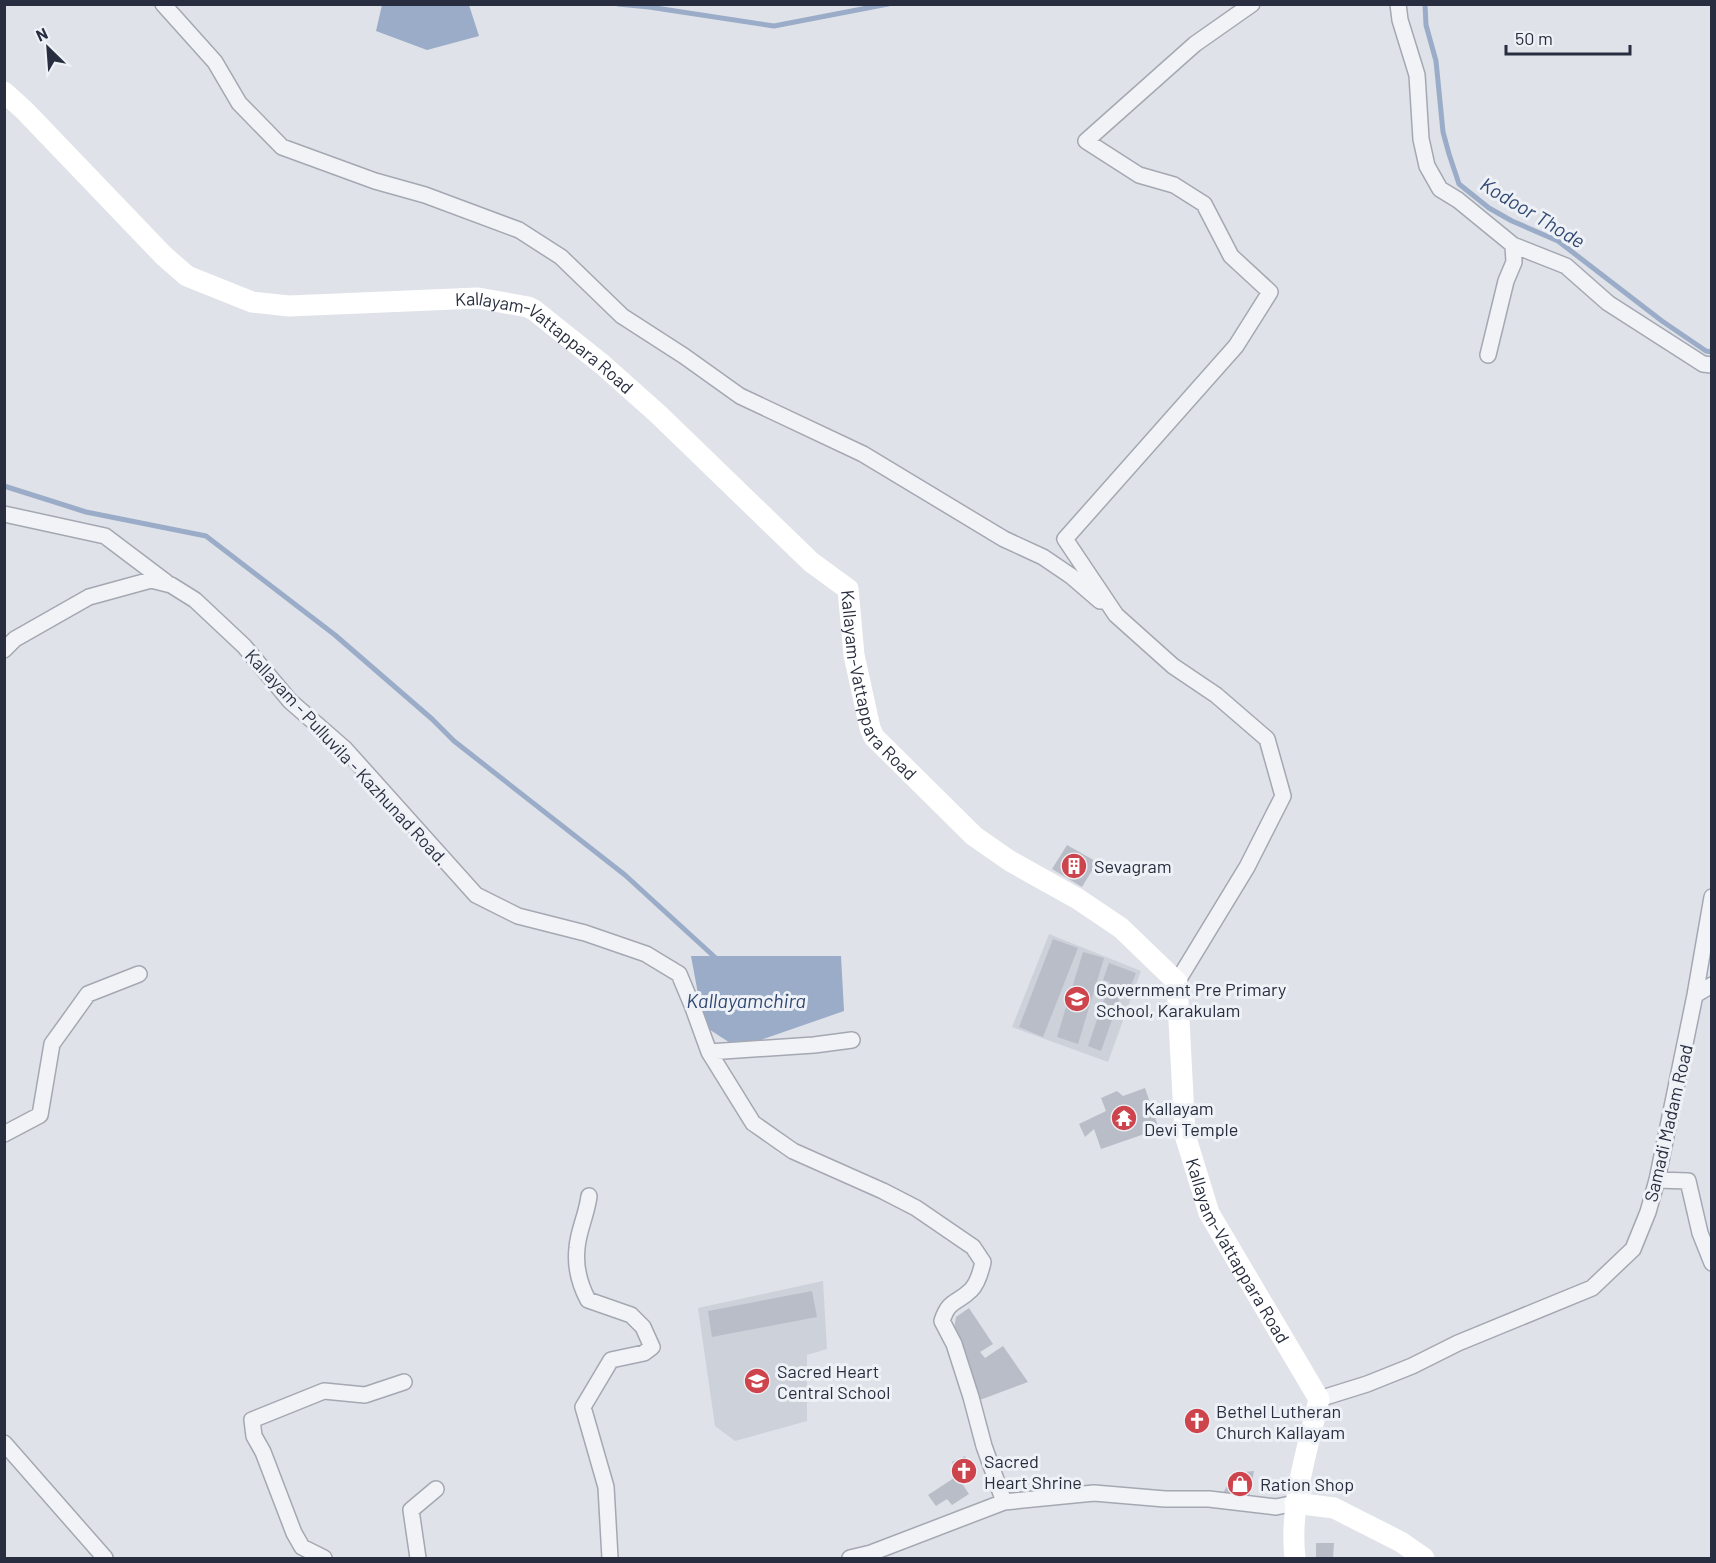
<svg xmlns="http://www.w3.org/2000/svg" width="1716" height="1563" viewBox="0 0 1716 1563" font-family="Barlow,sans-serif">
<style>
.built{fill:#cdd1da}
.water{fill:#9aacc8}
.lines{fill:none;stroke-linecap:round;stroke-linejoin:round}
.stream{stroke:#9aacc8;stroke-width:5}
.building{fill:#b9bdc8}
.street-casing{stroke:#a4a8b2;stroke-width:18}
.street{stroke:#f2f3f7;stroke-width:15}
.secondary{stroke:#fff;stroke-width:21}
.labels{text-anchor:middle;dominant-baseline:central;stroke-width:6;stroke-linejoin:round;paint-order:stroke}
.street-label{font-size:18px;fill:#282e3f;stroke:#eef1f6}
.poi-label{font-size:18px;fill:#282e3f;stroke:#eef1f6;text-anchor:start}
.water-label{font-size:20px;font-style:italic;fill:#324973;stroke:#eef1f6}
</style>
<rect width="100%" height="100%" fill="#dfe2e8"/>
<path class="built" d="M1049,934L1141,971L1108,1062L1012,1027Z
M823,1281L827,1349L807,1355V1421L735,1441L715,1426L698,1308Z"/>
<path class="water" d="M382,5H469L479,36L427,50L376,31Z
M691,956H841L844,1011L738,1048L704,1026Z"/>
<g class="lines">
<path class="stream" d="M618,4L649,7L774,26L888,4
M1425,4L1426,25L1436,61L1443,132L1449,154L1459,184L1489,208L1512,221L1558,241L1662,321L1706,351L1712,352
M4,486L86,512L206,536L335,635L432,719L454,741L625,875L719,961"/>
</g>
<path class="building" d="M1067,845L1097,862L1082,887L1052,869Z
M1053,939L1078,948L1043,1037L1019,1027Z
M1083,952L1104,958L1078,1044L1057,1037Z
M1109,963L1136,973L1130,988L1124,986L1101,1051L1088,1046L1110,982L1103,980Z
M1145,1088L1159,1129L1101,1149L1094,1129L1085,1137L1079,1124L1106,1111L1101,1098L1117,1091L1123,1096Z
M812,1291L817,1317L712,1337L708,1311Z
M969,1308L993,1344L980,1352L985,1358L1003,1346L1028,1382L977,1401L953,1334L956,1317Z
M965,1456L975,1475L961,1482L969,1494L952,1505L947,1499L936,1506L928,1495L957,1476L952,1462Z
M1254,1471L1249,1499L1222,1495L1234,1473Z
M1316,1543H1334L1333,1558H1316Z"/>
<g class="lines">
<g class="street-casing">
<path id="street" d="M163,4L215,62L239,103L282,147L375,181L425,195L519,230L561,257L622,316L684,356L740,396L863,454L1004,539L1043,557L1071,576L1100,601
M1398,4L1400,20L1417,75L1421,139L1427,166L1440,189L1458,200L1513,245L1566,266L1608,303L1703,364L1712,365
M1488,355L1506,281L1514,262L1513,245
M4,514L105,536L166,582
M4,650L15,639L89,597L151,580L171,585L195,600L244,646L290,701L345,749L476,895L518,916L585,933L646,954L679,974L692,1005L709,1052L753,1123L793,1151L883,1191L916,1208L973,1247L983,1262C981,1271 978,1283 971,1290C957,1304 949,1299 942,1321L954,1344L971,1397L984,1446L1004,1502
M1177,982L1247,867L1283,796L1267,739L1216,695L1173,666L1116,615L1065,539L1236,346L1270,292L1231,256L1204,204L1174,185L1139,175L1086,141L1195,44L1252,4
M1695,995L1712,985
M709,1052L814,1045L852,1040
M4,1134L40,1115L52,1044L88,994L139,974
M1657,1180L1688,1181L1700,1233L1712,1263
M589,1196C587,1214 578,1231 577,1248C575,1266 580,1285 588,1300L631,1315L643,1327L652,1347L644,1353L611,1360L583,1407L606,1487L610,1558
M1319,1399L1367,1384L1412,1366L1458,1343L1592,1288L1633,1249L1648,1212L1657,1180L1695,995L1712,897
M4,1443L105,1558
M324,1558L302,1547L294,1533L263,1452L254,1436L252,1420L324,1391L365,1395L404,1382
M418,1558L411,1510L436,1489
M850,1558L871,1553L1004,1502L1094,1493L1165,1499H1209L1276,1507L1295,1503"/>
</g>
<use href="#street" class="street"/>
<g class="secondary">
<path id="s1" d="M4,92L24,110L164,256L187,276L252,302L289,306L478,298L528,307L534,310L603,365L658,414L811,562L848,589L854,655L870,728L874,737L974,836L1010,861L1078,899L1121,928L1177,982L1185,1135L1209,1213L1319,1399C1307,1452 1289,1505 1295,1558"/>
<path d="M1295,1503L1334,1508L1401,1542L1424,1558"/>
</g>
</g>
<defs>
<g id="building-disc" transform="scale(1.35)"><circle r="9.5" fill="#cd444d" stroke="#eef1f6"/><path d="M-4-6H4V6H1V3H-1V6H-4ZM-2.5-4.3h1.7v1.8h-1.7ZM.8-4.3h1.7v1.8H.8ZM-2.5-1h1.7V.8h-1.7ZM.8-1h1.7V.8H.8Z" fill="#fff"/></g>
<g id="school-disc" transform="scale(1.35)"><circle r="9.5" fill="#cd444d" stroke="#eef1f6"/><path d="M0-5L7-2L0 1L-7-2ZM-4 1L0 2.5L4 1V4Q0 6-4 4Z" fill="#fff"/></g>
<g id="temple-disc" transform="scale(1.35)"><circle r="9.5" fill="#cd444d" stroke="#eef1f6"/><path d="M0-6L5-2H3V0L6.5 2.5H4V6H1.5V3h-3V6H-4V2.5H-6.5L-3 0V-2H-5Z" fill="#fff"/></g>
<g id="church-disc" transform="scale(1.35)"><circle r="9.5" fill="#cd444d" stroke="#eef1f6"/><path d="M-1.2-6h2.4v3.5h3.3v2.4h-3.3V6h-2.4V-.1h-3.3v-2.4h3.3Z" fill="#fff"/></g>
<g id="shop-disc" transform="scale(1.35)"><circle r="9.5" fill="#cd444d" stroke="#eef1f6"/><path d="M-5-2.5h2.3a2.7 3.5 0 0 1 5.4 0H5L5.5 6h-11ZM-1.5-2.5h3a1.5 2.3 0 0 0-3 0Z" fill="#fff"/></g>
</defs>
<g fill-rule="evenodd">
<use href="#building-disc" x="1074" y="866"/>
<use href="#school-disc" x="1077" y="999"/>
<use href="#temple-disc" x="1124" y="1118"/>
<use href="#school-disc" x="757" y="1381"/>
<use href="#church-disc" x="1197" y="1421"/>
<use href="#church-disc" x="964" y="1471"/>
<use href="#shop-disc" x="1240" y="1484"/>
</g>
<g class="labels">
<g class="street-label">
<text stroke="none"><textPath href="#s1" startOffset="636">Kallayam-Vattappara Road</textPath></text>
<text stroke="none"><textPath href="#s1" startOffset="1138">Kallayam-Vattappara Road</textPath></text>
<text transform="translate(347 757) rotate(47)">Kallayam - Pulluvila - Kazhunad Road.</text>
<text transform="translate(1668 1123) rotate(-77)">Samadi Madam Road</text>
<text stroke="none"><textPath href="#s1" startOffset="1858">Kallayam-Vattappara Road</textPath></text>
</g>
<g class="poi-label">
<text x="1094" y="866">Sevagram</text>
<text x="1096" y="989">Government Pre Primary<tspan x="1096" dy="21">School, Karakulam</tspan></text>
<text x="1144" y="1108">Kallayam<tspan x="1144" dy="21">Devi Temple</tspan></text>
<text x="777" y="1371">Sacred Heart<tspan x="777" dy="21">Central School</tspan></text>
<text x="1216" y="1411">Bethel Lutheran<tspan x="1216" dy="21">Church Kallayam</tspan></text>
<text x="984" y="1461">Sacred<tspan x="984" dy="21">Heart Shrine</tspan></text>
<text x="1260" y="1484">Ration Shop</text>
</g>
<g class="water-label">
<text transform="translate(1533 212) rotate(31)">Kodoor Thode</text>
<text x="746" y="1000">Kallayamchira</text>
</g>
</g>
<rect width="1716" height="1563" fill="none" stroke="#282e3f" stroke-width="12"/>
<g transform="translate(48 48) rotate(335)" stroke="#eef1f6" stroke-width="4.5" paint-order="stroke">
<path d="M0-4.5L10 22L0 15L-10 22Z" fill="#282e3f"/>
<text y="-9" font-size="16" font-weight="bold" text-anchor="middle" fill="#282e3f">N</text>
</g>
<path d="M1506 45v9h124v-9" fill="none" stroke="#282e3f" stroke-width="3"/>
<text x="1515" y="45" font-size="18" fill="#282e3f" stroke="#eef1f6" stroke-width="4.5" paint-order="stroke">50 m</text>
</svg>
